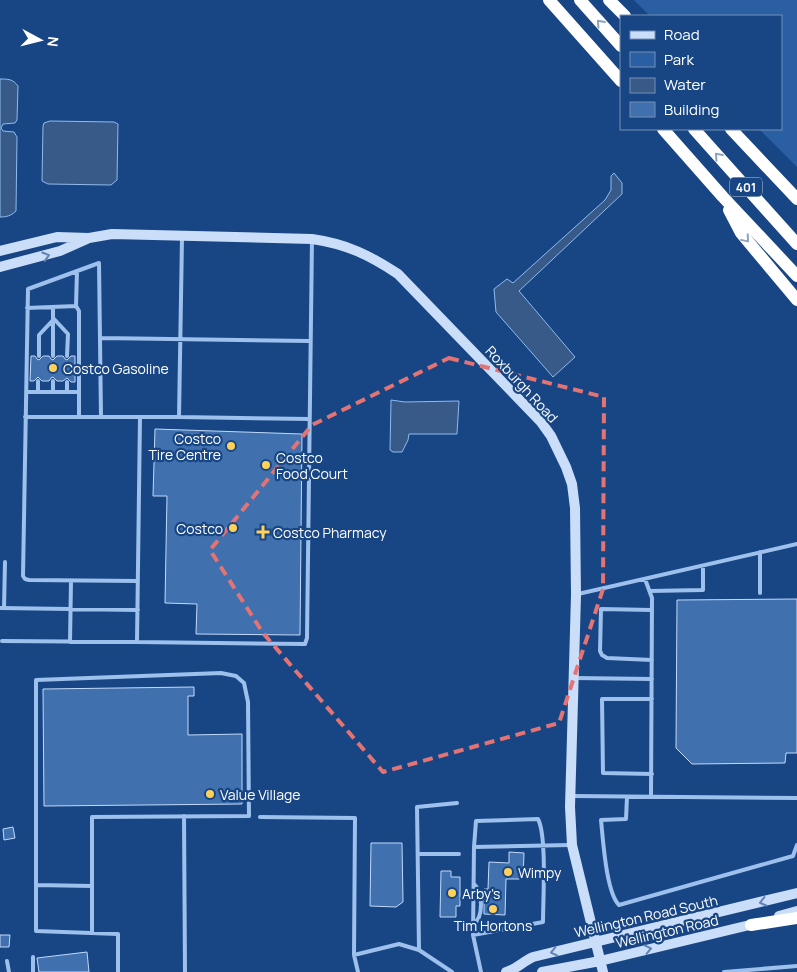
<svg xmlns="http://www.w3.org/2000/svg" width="797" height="972" viewBox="0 0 797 972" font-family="Manrope,sans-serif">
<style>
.green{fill:#2b5fa3}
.water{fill:#375a88;stroke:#8fbbef}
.building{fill:#4070ae;stroke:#c2daf9}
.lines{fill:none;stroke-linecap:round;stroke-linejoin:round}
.lane{stroke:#9dc0ec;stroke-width:4}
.secondary{stroke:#caddf9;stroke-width:10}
.highway{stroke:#fff;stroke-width:12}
.oneway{stroke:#8ca2c2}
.oneway2{stroke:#5f82b3}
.marked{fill:none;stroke:#e47373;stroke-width:4;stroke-dasharray:10 6;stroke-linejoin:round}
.poi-dot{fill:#ffd158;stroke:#184685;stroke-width:2}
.labels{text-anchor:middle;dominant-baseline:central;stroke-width:4.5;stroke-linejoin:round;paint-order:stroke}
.shield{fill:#184685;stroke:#bac8da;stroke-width:1}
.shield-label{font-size:12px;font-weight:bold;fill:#fff}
.poi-label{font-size:14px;fill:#fff;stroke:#184685;text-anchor:start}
.street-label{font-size:14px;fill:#fff;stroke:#184685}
</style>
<rect width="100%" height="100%" fill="#184685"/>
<path class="green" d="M634,0H797V167L759,129H781V16H650Z"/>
<path class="water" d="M0,79C8,79 13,79 18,86L17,120L15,123L3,124L1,128L3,131L14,132L17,137L16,211C11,216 6,217 0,217Z
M50,121L114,122L118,124L117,180L111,185L48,184L42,181L43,126L44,123Z
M614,173L622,183V194L519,291L575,357L553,377L496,312L494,289L507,279L513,283L605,200L611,190V176Z
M391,400L405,402L459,401L457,434H409L408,440L402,452H393L390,450Z"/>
<path class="building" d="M31,356H35L37,359L39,360L43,356H49L51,359L53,360L57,356H63L65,359L67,360L71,356H75V382H71L67,378L63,381H57L53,377L51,378L49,381H42L38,377L34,381H30Z
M155,429L302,434L300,635L196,634L197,604L165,603L167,496H153Z
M797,599V753H786L785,763L692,764L676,748L677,600Z
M194,687V696H188V735L242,734V804L44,806L43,689Z
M13,827L15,838L4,840L3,829Z
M371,843H402L403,902L396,907L370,906Z
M509,852L524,853L523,879H506L505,915L484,914V889H488L489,862L509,863Z
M441,871H451V877H460V906H456V917H440Z
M0,935H10L9,947H0Z
M87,952L89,972H39L37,958Z"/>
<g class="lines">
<path class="lane" d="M77,271L76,306L79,311V417
M27,308L76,306
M101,338L309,341
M39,356V335L54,319L68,334L67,356
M53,356V307
M26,392H79
M38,392V381
M53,392V381
M67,392V382
M25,417H179L309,419
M101,417L99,263L28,289L23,576L25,579L29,580L138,581
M179,417L182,238
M645,579L652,598L651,797
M650,591L703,590V566
M760,593V552
M578,594L797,544
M0,608L138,610
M4,608L5,562
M2,641L137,642L140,417
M70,642L71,581
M137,642L305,644L307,638L312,239
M652,660L607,658L602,655L600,651L601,609L652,610
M574,678L652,679
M652,699H602L603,773L652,774
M572,796L797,798
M627,797L626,819L601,820C603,839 606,892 619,905L793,856L797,845
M184,816L185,972
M260,817L355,818L354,955
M474,847L570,845
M418,854H459
M36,885L92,886V817L249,816L248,702L244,683L236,676L221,673L36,680V931L118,934V972
M92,886V933
M473,925C484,917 483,892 474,884
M473,935L474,847L476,821L538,819C547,836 543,900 543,922L473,935L481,972
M419,950L417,807L457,803
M33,957V972
M7,961L9,972
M358,972L354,955L399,944L419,950L452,972
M724,972L797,966"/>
<path class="secondary" d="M0,251L57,237L89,238L112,234L312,239C347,244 369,255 398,274L541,422L551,436L566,467L572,484L575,508L576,595L570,807L572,845L603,972
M0,267L60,251L87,239
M779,916L797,911
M506,972C517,969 522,962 533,957L797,893
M542,972L600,961L758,923"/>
<path class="highway" d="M549,0L621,81
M580,0L621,46
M609,0L625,16
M663,129L723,197L797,276
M694,129L797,244
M731,129L797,199
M729,210L741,233L797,300
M751,925L797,918"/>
</g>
<defs><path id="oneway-chevron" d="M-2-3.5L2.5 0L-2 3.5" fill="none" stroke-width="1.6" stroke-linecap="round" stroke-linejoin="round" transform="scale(1.25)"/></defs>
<g class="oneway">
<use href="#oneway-chevron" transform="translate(600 23) rotate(-132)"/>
<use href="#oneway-chevron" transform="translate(718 156) rotate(-132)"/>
<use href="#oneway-chevron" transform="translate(746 239) rotate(50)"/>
</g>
<g class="oneway2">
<use href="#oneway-chevron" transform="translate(46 256) rotate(-17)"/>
<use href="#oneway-chevron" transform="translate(763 902) rotate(166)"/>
<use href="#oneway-chevron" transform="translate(648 949) rotate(-13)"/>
<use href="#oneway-chevron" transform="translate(554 952) rotate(167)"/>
</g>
<path class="marked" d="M449,358L604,397L603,589L559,723L383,772L263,633L210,550L312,425Z"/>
<g class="poi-dot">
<circle cx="53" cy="368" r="5"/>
<circle cx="231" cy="446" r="5"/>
<circle cx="266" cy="465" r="5"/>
<circle cx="233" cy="528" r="5"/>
<path d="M260.5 524.5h5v5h5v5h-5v5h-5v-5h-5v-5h5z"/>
<circle cx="210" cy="794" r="5"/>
<circle cx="508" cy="872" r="5"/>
<circle cx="452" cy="893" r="5"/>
<circle cx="493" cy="909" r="5"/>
</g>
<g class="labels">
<rect class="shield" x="730" y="177.5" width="32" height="19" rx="4"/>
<g class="shield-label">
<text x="746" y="187">401</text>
</g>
<g class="poi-label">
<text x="63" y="368">Costco Gasoline</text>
<text x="221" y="438" text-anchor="end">Costco<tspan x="221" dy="16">Tire Centre</tspan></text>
<text x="276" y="457">Costco<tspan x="276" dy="16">Food Court</tspan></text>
<text x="223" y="528" text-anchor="end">Costco</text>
<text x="273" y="532">Costco Pharmacy</text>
<text x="220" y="794">Value Village</text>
<text x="518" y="872">Wimpy</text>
<text x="462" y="893">Arby's</text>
<text x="493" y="925" text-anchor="middle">Tim Hortons</text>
</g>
<g class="street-label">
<text transform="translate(522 384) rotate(47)">Roxburgh Road</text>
<text transform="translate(646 916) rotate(-13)">Wellington Road South</text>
<text transform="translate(667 931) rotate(-13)">Wellington Road</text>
</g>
</g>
<rect x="620" y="15" width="162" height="115" fill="#184685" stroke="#7490b6"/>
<rect x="630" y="31" width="25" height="8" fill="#caddf9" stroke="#7490b6"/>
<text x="664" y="40" font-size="15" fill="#ffffff">Road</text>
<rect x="630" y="52" width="25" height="15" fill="#2b5fa3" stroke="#7490b6"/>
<text x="664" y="65" font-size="15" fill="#ffffff">Park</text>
<rect x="630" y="78" width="25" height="15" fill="#375a88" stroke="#7490b6"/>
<text x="664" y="90" font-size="15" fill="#ffffff">Water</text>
<rect x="630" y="102" width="25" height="15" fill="#4070ae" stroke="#7490b6"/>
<text x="664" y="115" font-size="15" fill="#ffffff">Building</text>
<g transform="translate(40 40) rotate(97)" stroke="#184685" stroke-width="4" paint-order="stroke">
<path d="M0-4L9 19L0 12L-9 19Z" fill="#ffffff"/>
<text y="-8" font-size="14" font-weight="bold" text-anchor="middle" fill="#ffffff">N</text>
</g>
</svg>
